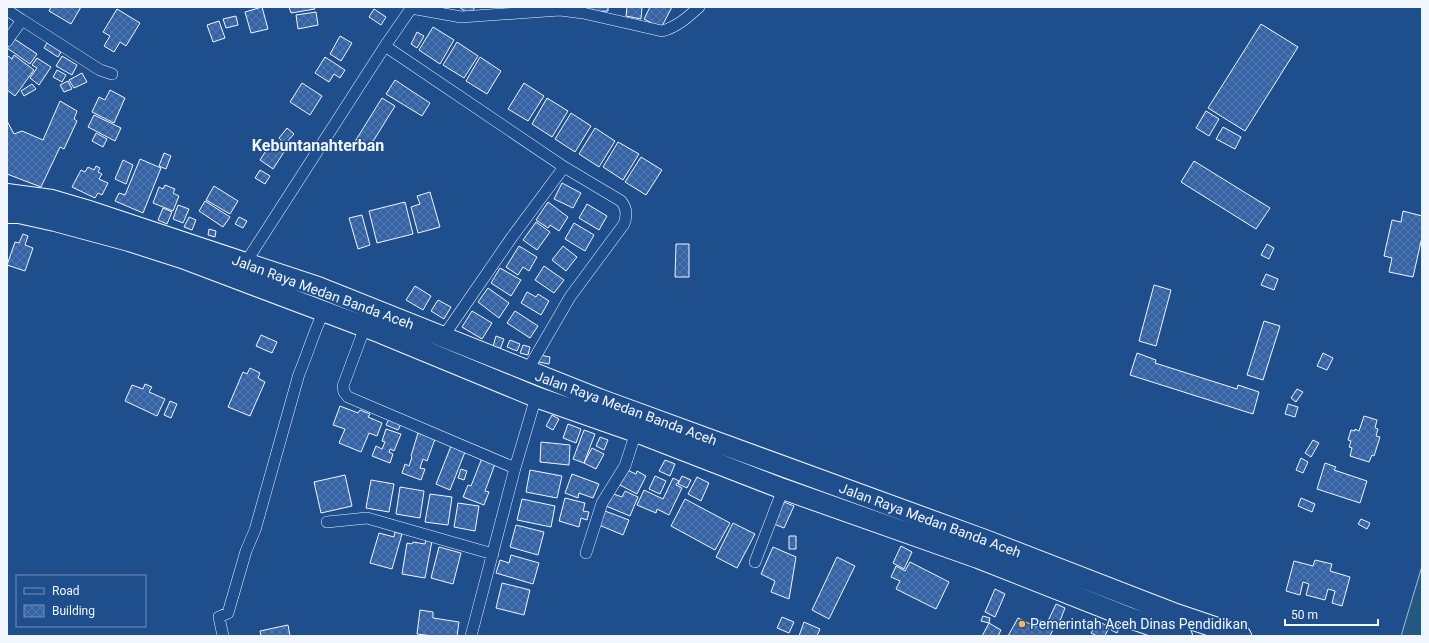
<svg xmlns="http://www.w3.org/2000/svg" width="1429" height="643" viewBox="0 0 1429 643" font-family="Roboto,sans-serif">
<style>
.green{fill:#245a82;stroke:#a8bbd7}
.building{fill:url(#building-cross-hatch);stroke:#f2f6ff}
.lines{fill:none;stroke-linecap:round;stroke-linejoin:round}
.street-casing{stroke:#f2f6ff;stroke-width:12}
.highway-casing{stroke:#f2f6ff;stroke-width:22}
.street{stroke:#1f4e8c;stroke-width:11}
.highway{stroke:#1f4e8c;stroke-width:20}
.poi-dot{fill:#ffb74d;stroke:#1f4e8c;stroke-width:1.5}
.labels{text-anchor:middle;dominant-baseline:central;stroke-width:3;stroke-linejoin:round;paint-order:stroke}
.street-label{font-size:14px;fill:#f2f6ff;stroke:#1f4e8c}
.poi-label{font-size:14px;fill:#f2f6ff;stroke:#1f4e8c;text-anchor:start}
.quarter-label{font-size:16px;font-weight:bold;fill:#f2f6ff;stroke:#1f4e8c}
</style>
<defs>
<pattern id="building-cross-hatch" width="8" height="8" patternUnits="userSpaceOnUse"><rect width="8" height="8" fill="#3563a3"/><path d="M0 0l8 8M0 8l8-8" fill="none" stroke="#537ab1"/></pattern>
</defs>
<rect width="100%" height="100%" fill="#1f4e8c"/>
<path class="green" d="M1422,566V636H1401Z"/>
<path class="building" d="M51,7H81L71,24L49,11Z
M262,7L268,29L251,33L245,12Z
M289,7H314L315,9L291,13Z
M459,7H475L470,15Z
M586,7H608V11L587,12Z
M627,7H642L641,19L626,16Z
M650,7H672L661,28L644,19Z
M117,9L140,23L126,46L120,42L114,52L104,46L110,36L103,32Z
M374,9L386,17L381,25L369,17Z
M316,12L318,25L298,29L296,15Z
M236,16L238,25L226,28L223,19Z
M219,21L225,38L213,42L207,25Z
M1261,24L1298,47L1245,131L1208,108Z
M433,27L454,40L440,64L419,50Z
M417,32L424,36L417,48L411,44Z
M340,36L352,43L341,61L330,54Z
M13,38L37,54L30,64L7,48Z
M457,42L478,56L464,78L443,65Z
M47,43L61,52L58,57L44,48Z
M14,55L34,70L15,96L7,90V58L8,56L12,59Z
M62,56L77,65L72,75L56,66Z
M325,57L345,70L340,78L334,74L329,82L315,73Z
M480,57L501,71L487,94L466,81Z
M37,58L51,67L39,85L30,78L37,68L32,65Z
M57,70L66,75L62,82L53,77Z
M82,73L87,82L74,88L69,80Z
M395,80L430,103L422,116L386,94Z
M68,81L72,89L64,92L60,85Z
M302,83L322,96L310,115L290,102Z
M524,83L544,96L528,121L508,109Z
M32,84L36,89L24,96L21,91Z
M110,90L125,98L114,123L92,112L99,97L105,100Z
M382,98L395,106L367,151L354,143Z
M547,98L568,111L552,137L532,124Z
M60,101L77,111L74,119L77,121L64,149L60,147L41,187L7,174V121L14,134L22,131L43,140Z
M1206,111L1219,119L1209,136L1196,128Z
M571,113L591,126L575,152L555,139Z
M94,115L121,128L115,141L88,127Z
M1223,127L1241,137L1235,149L1216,139Z
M287,128L294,134L285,144L279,138Z
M595,128L615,141L599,167L579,154Z
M96,133L107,139L103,147L92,141Z
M618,142L639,154L623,180L603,167Z
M271,143L284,152L273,169L260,160Z
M164,153L171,156L166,169L159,166Z
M641,157L662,170L646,195L625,182Z
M140,159L161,168L143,213L115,201L119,193L125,195Z
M123,160L133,165L126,184L115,179Z
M1194,161L1270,208L1256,229L1181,182Z
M96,166L100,168L98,172L102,174L99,179L108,183L102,195L98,193L95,198L72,187L81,170L85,172L88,167L94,170Z
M260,170L270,176L265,184L255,178Z
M562,183L581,193L573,208L554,199Z
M165,185L175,189L173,193L179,196L173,211L153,203L159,187L163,189Z
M214,186L238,201L230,214L206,200Z
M430,192L440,227L418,233L411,207L420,204L417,196Z
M205,201L230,217L223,227L199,211Z
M405,202L413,234L377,243L369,211Z
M548,202L568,217L559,231L550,225L548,228L536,220Z
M587,204L607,216L599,230L579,218Z
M178,205L189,209L183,223L173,219Z
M163,208L172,212L167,224L158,220Z
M1403,211L1422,216V237L1413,277L1389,272L1392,258L1384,256L1392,220L1401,222Z
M362,215L370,245L358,249L349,218Z
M189,217L196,220L192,230L184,227Z
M239,217L247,221L243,228L235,224Z
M536,222L550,232L537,250L523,240Z
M574,223L594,235L585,251L565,239Z
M209,229L216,231L215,237L208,235Z
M23,234L28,236L25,245L33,248L25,271L7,265L15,242L19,243Z
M676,244H689V277H675Z
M1267,244L1274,248L1269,259L1261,255Z
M519,246L537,257L529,271L523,267L518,275L506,267Z
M563,246L577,257L566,271L552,260Z
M544,266L564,280L554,293L535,280Z
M500,268L521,280L511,296L491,283Z
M1266,274L1278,279L1274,290L1261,285Z
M1154,285L1171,290L1156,346L1139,341Z
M415,286L431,296L423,310L406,300Z
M488,288L509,303L499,318L478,302Z
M527,292L536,297L538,294L549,301L541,315L521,303Z
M438,300L451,307L444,319L431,311Z
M472,311L492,323L482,339L462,327Z
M515,311L538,326L530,338L507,323Z
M1264,321L1280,326L1263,380L1247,375Z
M261,335L277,342L272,353L256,346Z
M496,336L504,339L499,352L492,350Z
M510,340L520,344L517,351L507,347Z
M523,345L530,347L528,355L520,353Z
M1137,353L1156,360L1155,363L1237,389L1238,385L1259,392L1253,414L1130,375Z
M1323,353L1333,358L1327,370L1317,366Z
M540,355L550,357L549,364L539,362Z
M250,368L260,373L258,378L265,382L250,416L228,407L243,372L247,374Z
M145,384L152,387L149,392L165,399L157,416L125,401L132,385L143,389Z
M1297,389L1303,392L1296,402L1291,398Z
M170,401L177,404L171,418L164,415Z
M1288,404L1298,407L1295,417L1285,414Z
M340,406L358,413L360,410L370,414L368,417L382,423L377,436L369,433L361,452L339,443L345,429L333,425Z
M552,415L559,419L553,430L546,426Z
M1364,416L1377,420L1375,428L1378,429L1376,436L1380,437L1374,456L1372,455L1369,462L1350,456L1352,448L1349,447L1351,441L1348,440L1351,430L1355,431V429L1359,431Z
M389,419L401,424L398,430L386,425Z
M568,424L581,429L576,443L563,438Z
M386,429L401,434L394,451L390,449L389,452L393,454L390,463L372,456L376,446L382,449L385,442L382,441Z
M584,430L595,434L584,463L573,459Z
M418,433L435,439L427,461L423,459L420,468L425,469L421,480L402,473L405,464L409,466L412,457L411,456Z
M600,437L608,440L604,450L596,446Z
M1313,440L1319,443L1311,457L1305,453Z
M541,442L570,445L569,465L540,462Z
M451,446L465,452L450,490L436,484Z
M592,448L604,454L596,469L584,463Z
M482,458L495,464L485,491L489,492L484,505L463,497L468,485L471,486Z
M1301,458L1308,462L1303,473L1296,470Z
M665,460L675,464L670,476L659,471Z
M1325,463L1336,467L1334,470L1367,481L1360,503L1317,489Z
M461,469L467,471L464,480L458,478Z
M530,470L562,476L557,498L526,492Z
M627,470L636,474L637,471L646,476L637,494L620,485Z
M572,474L599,484L593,498L579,493L578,498L565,493Z
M345,475L352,506L321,513L314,482Z
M655,476L666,481L660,494L649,489Z
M682,476L691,480L687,488L678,484Z
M697,477L709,483L701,501L688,494Z
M673,478L679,481L676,485L682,488L669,515L657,509L656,513L637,505L644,490L663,499Z
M371,480L394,484L389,512L366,508Z
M400,487L424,491L420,518L396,514Z
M625,491L638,497L630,516L606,506L611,493L622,497Z
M430,494L452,497L448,525L425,522Z
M565,498L585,503L583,511L589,512L587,520L581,518L579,527L559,521Z
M1301,498L1315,504L1312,512L1298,506Z
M522,499L555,506L551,527L517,520Z
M685,499L730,523L715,550L671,526Z
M784,502L794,506L784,528L774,524Z
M458,503L479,506L475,531L454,527Z
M605,511L629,520L623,535L599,525Z
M1361,519L1370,523L1367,529L1358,524Z
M733,523L755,534L737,568L716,557Z
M516,525L544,532L538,555L510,547Z
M395,532L402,534L392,569L370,563L379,533L394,537Z
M789,536H796V549H789Z
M426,540L432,541L425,578L402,574L407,543L412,544L413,542L425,544Z
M901,546L912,552L904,569L893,563Z
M439,547L461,553L453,584L431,578Z
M773,547L796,557L789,599L771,592L775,581L761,574Z
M511,555L539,563L533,584L496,573L500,560L509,563Z
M837,557L855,566L829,619L812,610Z
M1315,560L1332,564L1330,571L1350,577L1342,606L1332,603L1335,591L1328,589L1325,600L1306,595L1309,584L1303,582L1300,595L1286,591L1294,561L1313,566Z
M910,562L949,582L936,609L896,589L900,581L891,577L896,566L905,571Z
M502,583L530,590L524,615L496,608Z
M995,589L1005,594L995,617L985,612Z
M1056,604L1065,608L1058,626L1048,621Z
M420,610L433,612V618L459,622L457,636H433L417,634Z
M983,616L990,618L989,623L981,621Z
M782,617L794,622L789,633L777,628Z
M1018,618L1036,627L1040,620L1054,627L1050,636H1008Z
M1098,621L1109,627L1105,636H1097L1091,633Z
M804,622L820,629L817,636H799Z
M989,623L1001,630L998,636H982Z
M1114,624L1120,626L1117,633L1111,630Z
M288,625L290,636H261L260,631Z"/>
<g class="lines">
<g class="street-casing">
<path id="street" d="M411,8L461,17L560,10L583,13L662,31C677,27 688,17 699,7
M7,10L22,20
M7,41L22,20L100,70L112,74
M385,46L564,167L621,201C627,208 627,216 624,224L570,297L527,371
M246,262L385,46L412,7
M365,327L343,386L344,392L348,397L515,468
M443,337L512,237L564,167
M327,522L367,518L493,554
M586,553L602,503L625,466L636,432
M755,562L783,489
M223,636L219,617L228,613L246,551L255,530L299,374C308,353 314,331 324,311
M471,636L515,468L536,397"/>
</g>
<g class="highway-casing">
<path id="highway" d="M7,194L52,200L86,210L318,287L599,399L985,540L1176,614L1241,636
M7,213H19L55,221L129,241L182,258L381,333L536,397L636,432L783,489L978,558L1130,618L1182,636"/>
</g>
<use href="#street" class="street"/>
<use href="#highway" class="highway"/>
</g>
<circle class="poi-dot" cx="1022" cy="624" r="4"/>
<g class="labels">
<g class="street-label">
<text transform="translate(323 292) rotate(20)">Jalan Raya Medan Banda Aceh</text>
<text transform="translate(626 408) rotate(20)">Jalan Raya Medan Banda Aceh</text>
<text transform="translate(930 520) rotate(20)">Jalan Raya Medan Banda Aceh</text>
</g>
<g class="poi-label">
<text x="1030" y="624">Pemerintah Aceh Dinas Pendidikan</text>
</g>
<g class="quarter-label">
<text x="318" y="145">Kebuntanahterban</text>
</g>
</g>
<rect width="1429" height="643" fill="none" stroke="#f2f6ff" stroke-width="16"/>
<rect x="16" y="575" width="130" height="52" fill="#1f4e8c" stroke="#7391ba"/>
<rect x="24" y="588" width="20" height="6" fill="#1f4e8c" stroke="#7391ba"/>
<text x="52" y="595" font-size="12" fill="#f2f6ff">Road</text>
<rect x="24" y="605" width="20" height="12" fill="url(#building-cross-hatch)" stroke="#7391ba"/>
<text x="52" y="615" font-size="12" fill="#f2f6ff">Building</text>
<path d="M1285 619v6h93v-6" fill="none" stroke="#f2f6ff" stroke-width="2"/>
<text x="1291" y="619" font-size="12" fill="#f2f6ff" stroke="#1f4e8c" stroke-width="3" paint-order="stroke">50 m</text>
</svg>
